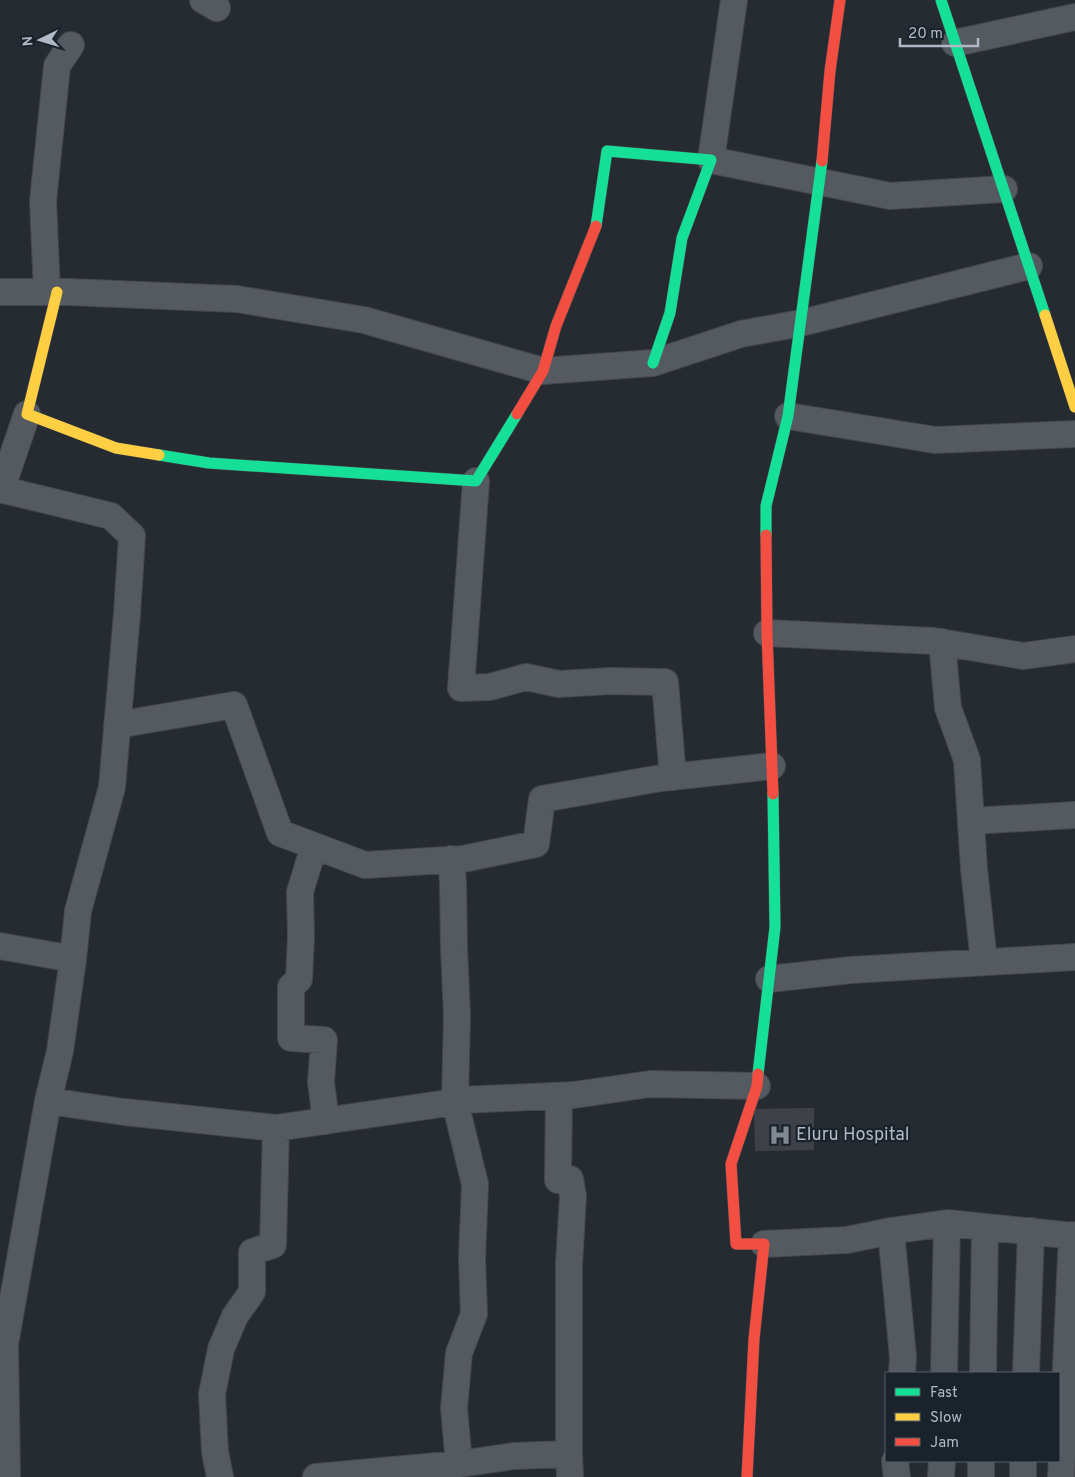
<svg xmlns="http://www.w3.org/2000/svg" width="1075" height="1477" viewBox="0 0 1075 1477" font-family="Overpass,sans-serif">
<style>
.building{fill:#3e4248}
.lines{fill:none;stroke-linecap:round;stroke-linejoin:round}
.street-casing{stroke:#44474c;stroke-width:28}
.fast-casing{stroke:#44474c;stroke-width:12}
.slow-casing{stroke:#44474c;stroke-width:12}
.jam-casing{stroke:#44474c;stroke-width:12}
.street{stroke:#555a60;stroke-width:26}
.fast{stroke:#16e098;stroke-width:11}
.slow{stroke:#ffcf43;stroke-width:11}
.jam{stroke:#f24e42;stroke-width:11}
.labels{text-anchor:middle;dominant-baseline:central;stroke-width:4.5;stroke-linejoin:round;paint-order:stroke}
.poi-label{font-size:18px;fill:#afb8c4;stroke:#1a222b;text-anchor:start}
</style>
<rect width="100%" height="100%" fill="#262b31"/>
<path class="building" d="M814,1108V1150L755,1151L754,1109Z"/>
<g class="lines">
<g class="street-casing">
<path id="street" d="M203,0L217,8
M734,0L711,160L890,196L1004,189
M955,43L1075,17
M0,292H69L237,299L364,320L543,371L653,363L741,334L801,323L1029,266
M47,292L43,201L57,66L71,45
M788,416L935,440L1075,434
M476,481L461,688L490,687L526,677L559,684L610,681L665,682L673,777
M0,489L111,516L132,536L127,614L112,787L78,911L73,959L0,946
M1,490L27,414
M767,633L934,641L1023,656L1075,649
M942,642L948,708L967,760L974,869L984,962
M117,725L234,705L280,833L365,865L463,859L536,844L542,799L661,778L772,766
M971,821L1075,815
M314,846L300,892L301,937L299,979L291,987V1038L324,1040L321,1082L326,1121
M451,859L453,883L454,949L457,1015L455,1102L462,1100L574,1095L650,1084L757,1086
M73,959L60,1051L48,1101L124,1112L276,1128L455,1102L475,1184L472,1258L474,1314L459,1353L454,1408L459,1464
M769,979L851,970L1075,957
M559,1096L558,1180L570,1179L573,1196L569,1264V1454
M891,1231L903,1357L902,1373
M764,1244L847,1240L891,1231L947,1223L1075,1236
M944,1373L947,1223
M983,1373L985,1227
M1026,1373L1031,1231
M895,1461L897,1477
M7,1477L5,1344L48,1101
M220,1477L215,1452L212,1394L221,1349L235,1316L252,1292V1252L273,1245L276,1128
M316,1477L459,1464L514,1456L569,1454L570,1477
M941,1477L942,1461
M981,1477V1461
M1023,1477V1461
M1061,1477L1072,1235"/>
</g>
<g class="fast-casing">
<path id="fast" d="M941,0L1045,315
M596,226L607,151L711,160L682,238L670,313L653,363
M159,455L209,463L476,481L517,414
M766,535V506L788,416L822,161
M758,1074L775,927L773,794"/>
</g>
<g class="slow-casing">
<path id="slow" d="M57,292L27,414L116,448L159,455
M1045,315L1075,407"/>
</g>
<g class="jam-casing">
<path id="jam" d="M822,161L830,71L840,0
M517,414L543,371L556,326L596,226
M766,535L767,633L773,794
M747,1477L754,1339L764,1244H736L731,1164L757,1086L758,1074"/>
</g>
<use href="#street" class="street"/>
<use href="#fast" class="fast"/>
<use href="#slow" class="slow"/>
<use href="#jam" class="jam"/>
</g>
<defs>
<g id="hospital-bare" transform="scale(1.725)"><path d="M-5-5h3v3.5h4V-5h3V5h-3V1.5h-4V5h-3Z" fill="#7f8791" stroke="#1a222b" stroke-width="2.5" paint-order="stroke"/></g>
</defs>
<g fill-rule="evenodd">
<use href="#hospital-bare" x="780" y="1135"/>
</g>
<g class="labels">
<g class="poi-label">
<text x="796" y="1135">Eluru Hospital</text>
</g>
</g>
<rect x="885" y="1372" width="175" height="90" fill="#1a222b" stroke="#565e68"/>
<rect x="895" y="1388" width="25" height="8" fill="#16e098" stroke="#565e68"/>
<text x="930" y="1397" font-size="15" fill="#afb8c4">Fast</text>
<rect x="895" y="1413" width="25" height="8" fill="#ffcf43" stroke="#565e68"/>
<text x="930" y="1422" font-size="15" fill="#afb8c4">Slow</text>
<rect x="895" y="1438" width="25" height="8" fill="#f24e42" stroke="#565e68"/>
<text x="930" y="1447" font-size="15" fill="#afb8c4">Jam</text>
<g transform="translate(40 40) rotate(265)" stroke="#1a222b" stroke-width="4" paint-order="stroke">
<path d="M0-4L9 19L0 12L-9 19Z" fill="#afb8c4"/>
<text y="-8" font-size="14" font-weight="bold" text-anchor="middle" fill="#afb8c4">N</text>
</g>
<path d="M900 38v8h78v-8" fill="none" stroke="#afb8c4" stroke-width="2.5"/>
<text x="908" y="38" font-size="15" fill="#afb8c4" stroke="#1a222b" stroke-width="4" paint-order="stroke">20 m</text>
</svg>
